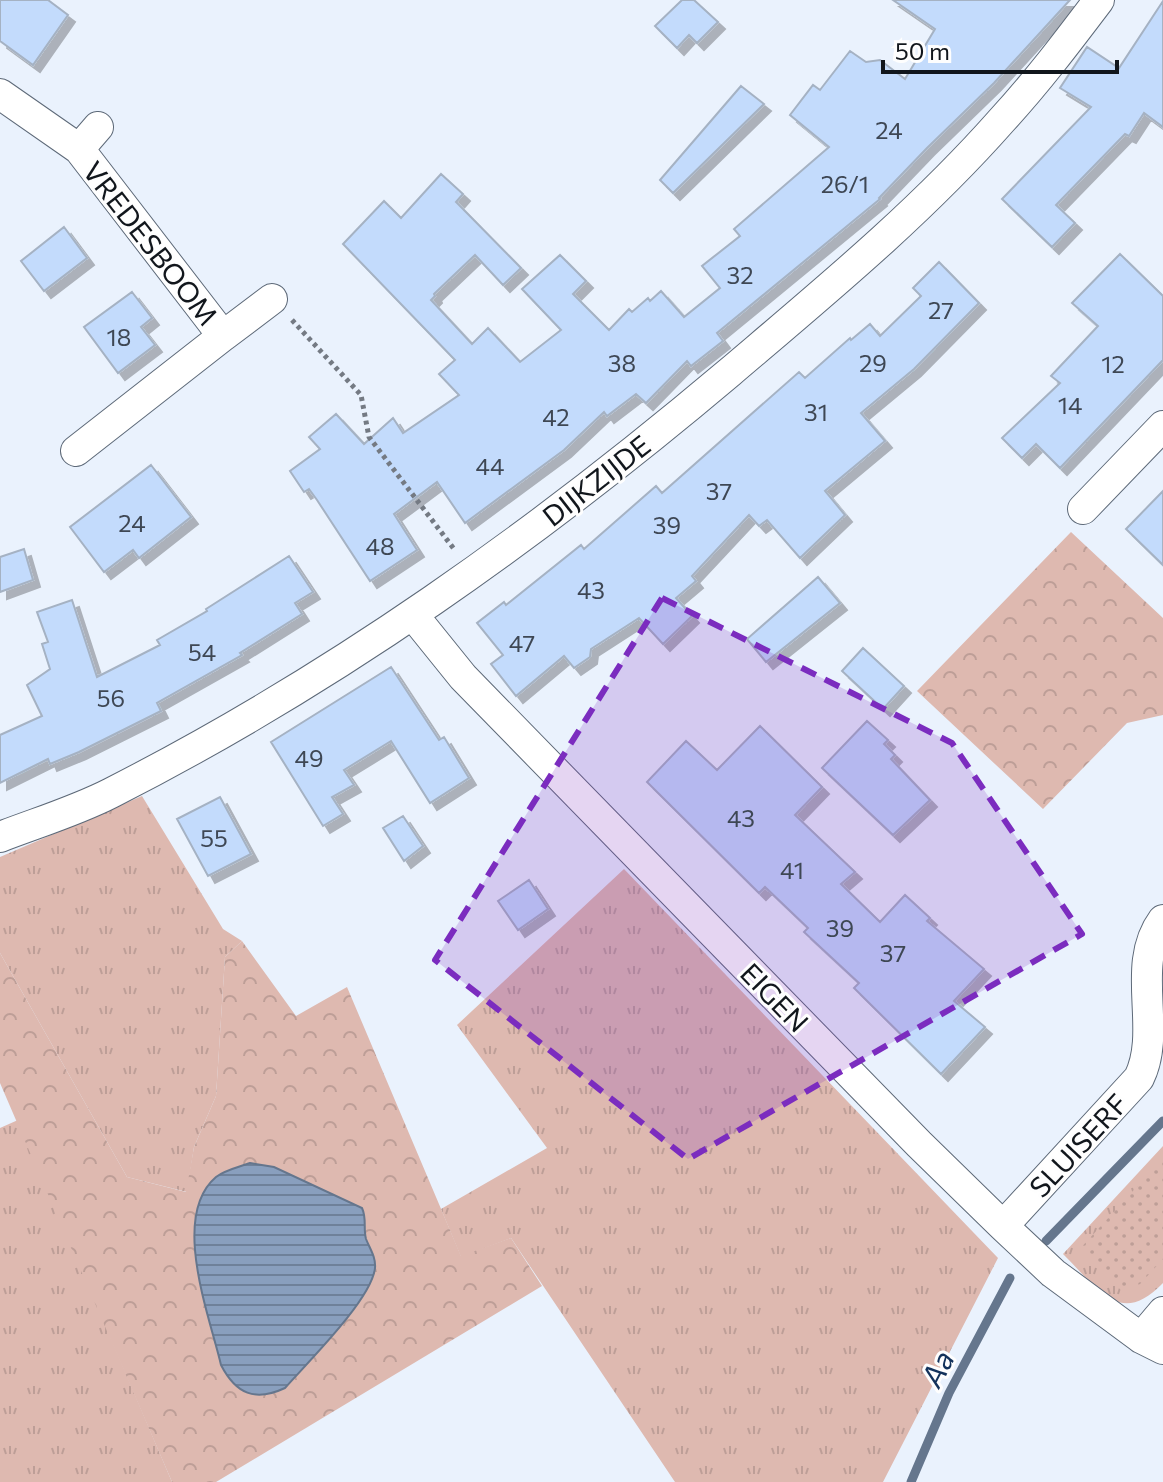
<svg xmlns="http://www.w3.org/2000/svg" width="1163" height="1482" viewBox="0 0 1163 1482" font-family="Commissioner,sans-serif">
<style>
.grass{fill:url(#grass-tufts)}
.forest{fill:url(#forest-crowns)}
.park{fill:url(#park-dots)}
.water{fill:url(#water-rules);stroke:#65768d;stroke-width:2}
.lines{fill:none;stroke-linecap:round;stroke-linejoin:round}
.stream{stroke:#65768d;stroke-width:9}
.building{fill:#c3dbfc;stroke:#a5b2c3;stroke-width:2;filter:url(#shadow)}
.street-casing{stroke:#5d6978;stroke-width:32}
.path{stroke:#747a83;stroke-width:5;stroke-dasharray:4 4;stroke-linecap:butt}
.street{stroke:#fff;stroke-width:30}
.marked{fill:#7b2cbf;fill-opacity:0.2;stroke:#7b2cbf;stroke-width:6;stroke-dasharray:16 10;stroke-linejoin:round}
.labels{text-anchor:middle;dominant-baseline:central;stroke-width:6;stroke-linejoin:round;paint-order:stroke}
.number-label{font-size:24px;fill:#3e4754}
.street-label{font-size:28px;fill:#11161c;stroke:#fefefe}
.water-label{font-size:30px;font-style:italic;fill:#13325b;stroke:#fefefe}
</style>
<defs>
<pattern id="grass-tufts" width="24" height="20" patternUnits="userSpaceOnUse" patternTransform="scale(2)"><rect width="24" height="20" fill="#deb9b0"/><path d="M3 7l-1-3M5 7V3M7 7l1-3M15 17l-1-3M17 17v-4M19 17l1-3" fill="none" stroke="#bd9e97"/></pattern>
<pattern id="forest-crowns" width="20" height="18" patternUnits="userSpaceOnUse" patternTransform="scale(2)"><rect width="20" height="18" fill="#deb9b0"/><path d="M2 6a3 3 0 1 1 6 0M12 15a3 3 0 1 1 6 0" fill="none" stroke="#bd9e97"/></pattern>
<pattern id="park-dots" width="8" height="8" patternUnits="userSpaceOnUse" patternTransform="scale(2)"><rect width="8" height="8" fill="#deb9b0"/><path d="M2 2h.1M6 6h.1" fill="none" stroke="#bd9e97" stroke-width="1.8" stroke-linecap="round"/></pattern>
<pattern id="water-rules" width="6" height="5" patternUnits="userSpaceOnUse" patternTransform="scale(2)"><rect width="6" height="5" fill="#899fbe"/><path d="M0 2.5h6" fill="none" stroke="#6f819a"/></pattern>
<filter id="shadow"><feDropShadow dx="7" dy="7" stdDeviation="0" flood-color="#0004"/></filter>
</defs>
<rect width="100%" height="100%" fill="#eaf2fd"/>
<path class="grass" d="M142,796L223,929L242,941L225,957L216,1096L194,1147L187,1192L127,1177L0,953V857Z
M624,869L998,1258L883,1482H675L511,1238L461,1257L441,1209L547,1148L457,1025Z
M18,1120L172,1482H0V1128Z
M1163,1146V1283C1119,1329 1097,1287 1063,1254Z"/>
<path class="forest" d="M1071,532L1163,618V715L1127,723L1043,809L917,691Z
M242,941L296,1016L347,987L461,1256L511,1238L542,1286L216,1482H172L0,1083V953L127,1177L186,1192L194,1147L216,1096L225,957Z"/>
<path class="park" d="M1163,1158V1259L1140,1284L1122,1291L1078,1251Z"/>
<path class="water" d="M250,1163L274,1167L362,1208C367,1219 363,1228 366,1239C370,1249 376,1257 375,1268C372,1299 307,1363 285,1388C255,1402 236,1394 221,1365C210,1317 170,1216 216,1177C225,1170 239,1167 250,1163Z"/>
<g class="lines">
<path class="stream" d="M1046,1241L1163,1121
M911,1482L949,1393L1010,1278"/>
</g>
<path class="building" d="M0,0H48L68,15L33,65L0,41Z
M682,0H694L718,22L697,43L689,35L677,48L655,26Z
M893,0H1070L994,83L927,148L879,198L880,199L717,333L723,341L691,366L687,361L646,403L636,394L607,416L604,412L564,450L465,523L437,482L394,514L417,550L370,581L317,500L309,489L304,492L290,471L320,449L309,437L336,414L364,444L393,418L403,433L459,395L439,374L455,360L343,244L384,201L401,218L441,174L463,194L456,202L521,268L503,285L475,255L434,294L435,296L431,300L472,344L488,328L520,362L561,330L522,289L560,255L586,281L573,294L609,330L629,309L632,312L648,298L650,301L661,291L684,317L720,288L702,266L740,236L734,229L829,147L790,115L813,85L820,90L850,51L866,62L880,60L905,79L935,29Z
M1163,1V127L1144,113L1129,136L1125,134L1056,205L1075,223L1052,247L1002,199L1091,107L1060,88L1087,47L1119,68Z
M741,86L764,104L673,193L660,180Z
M64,227L87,258L44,291L21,261Z
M1120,254L1163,296V360L1060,468L1036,444L1022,458L1002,438L1060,383L1051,376L1098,326L1072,303Z
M939,262L979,303L914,369L861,413L885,441L825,491L845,515L800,558L767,520L759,526L749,515L692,576L696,581L676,598L692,616L663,644L639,618L591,649L590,657L574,668L564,656L516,696L491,664L503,655L477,623L504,602L506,605L581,545L584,549L656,486L662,493L799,372L805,378L850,338L851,340L870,324L880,336L921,296L913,288Z
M132,292L152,318L141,327L155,345L118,373L84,327Z
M151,465L191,517L139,558L133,550L104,572L70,527Z
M1163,491V565L1126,529Z
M24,549L33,580L0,592V557Z
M289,556L313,592L295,603L302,614L240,653L242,655L157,703L161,711L79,752L50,764L48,759L0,783V735L42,716L27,685L50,669L42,644L48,642L37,612L72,600L97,677L160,645L157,640L207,611L206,609Z
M818,577L840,603L766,662L747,639Z
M863,648L904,686L883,709L842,671Z
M391,667L439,740L444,737L469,778L430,803L391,741L344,770L354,785L332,797L343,814L323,826L271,742Z
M867,721L888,740L884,744L895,755L891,759L930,800L893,835L822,768Z
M760,726L822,787L795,815L855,872L841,884L880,922L905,895L930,918L927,921L984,969L954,1001L985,1027L941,1074L854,988L859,983L804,932L808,928L765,887L759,893L647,782L686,741L717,770Z
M220,797L251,854L208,876L177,819Z
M403,816L423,846L404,861L383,828Z
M529,880L548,909L518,930L498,901Z"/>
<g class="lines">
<g class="street-casing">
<path id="street" d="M0,94L79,149L223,336L272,299
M79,149L98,127
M76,451L223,336
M1083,509L1163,426
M413,615L463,677L919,1144L1003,1226L1053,1273L1141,1338L1163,1349
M0,837C36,823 76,811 111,793C335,679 538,534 730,372C824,292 920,213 1002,120C1037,82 1068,41 1099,0
M1003,1226L1139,1078C1163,1029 1129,966 1163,920
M1141,1338L1163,1312"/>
</g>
<path class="path" d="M292,320L361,395L369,437L454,549"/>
<use href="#street" class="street"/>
</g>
<path class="marked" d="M662,598L952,743L1082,934L688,1159L435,960Z"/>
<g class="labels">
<g class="number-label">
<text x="889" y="129">24</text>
<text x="845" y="183">26/1</text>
<text x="740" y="274">32</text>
<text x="941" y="309">27</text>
<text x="119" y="336">18</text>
<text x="622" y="362">38</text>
<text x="873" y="362">29</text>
<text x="1113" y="363">12</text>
<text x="1070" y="404">14</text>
<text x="816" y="411">31</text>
<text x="556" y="416">42</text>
<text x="490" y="465">44</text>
<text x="719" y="490">37</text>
<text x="132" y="522">24</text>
<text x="667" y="524">39</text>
<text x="380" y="545">48</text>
<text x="591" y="589">43</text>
<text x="522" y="642">47</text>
<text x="202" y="651">54</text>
<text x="111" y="697">56</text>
<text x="309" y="757">49</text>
<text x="741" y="817">43</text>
<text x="214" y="837">55</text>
<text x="792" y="869">41</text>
<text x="840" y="927">39</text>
<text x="893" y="952">37</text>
</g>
<g class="street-label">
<text transform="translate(151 243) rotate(52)">VREDESBOOM</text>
<text transform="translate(596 480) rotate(-38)">DIJKZIJDE</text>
<text transform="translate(775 997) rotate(46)">EIGEN</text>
<text transform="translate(1078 1145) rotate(-47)">SLUISERF</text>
</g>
<g class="water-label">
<text transform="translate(936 1368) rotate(-63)">Aa</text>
</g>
</g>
<path d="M883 60v12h234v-12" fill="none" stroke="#11161c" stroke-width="4"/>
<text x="895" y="60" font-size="24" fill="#11161c" stroke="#fefefe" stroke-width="6" paint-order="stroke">50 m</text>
</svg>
